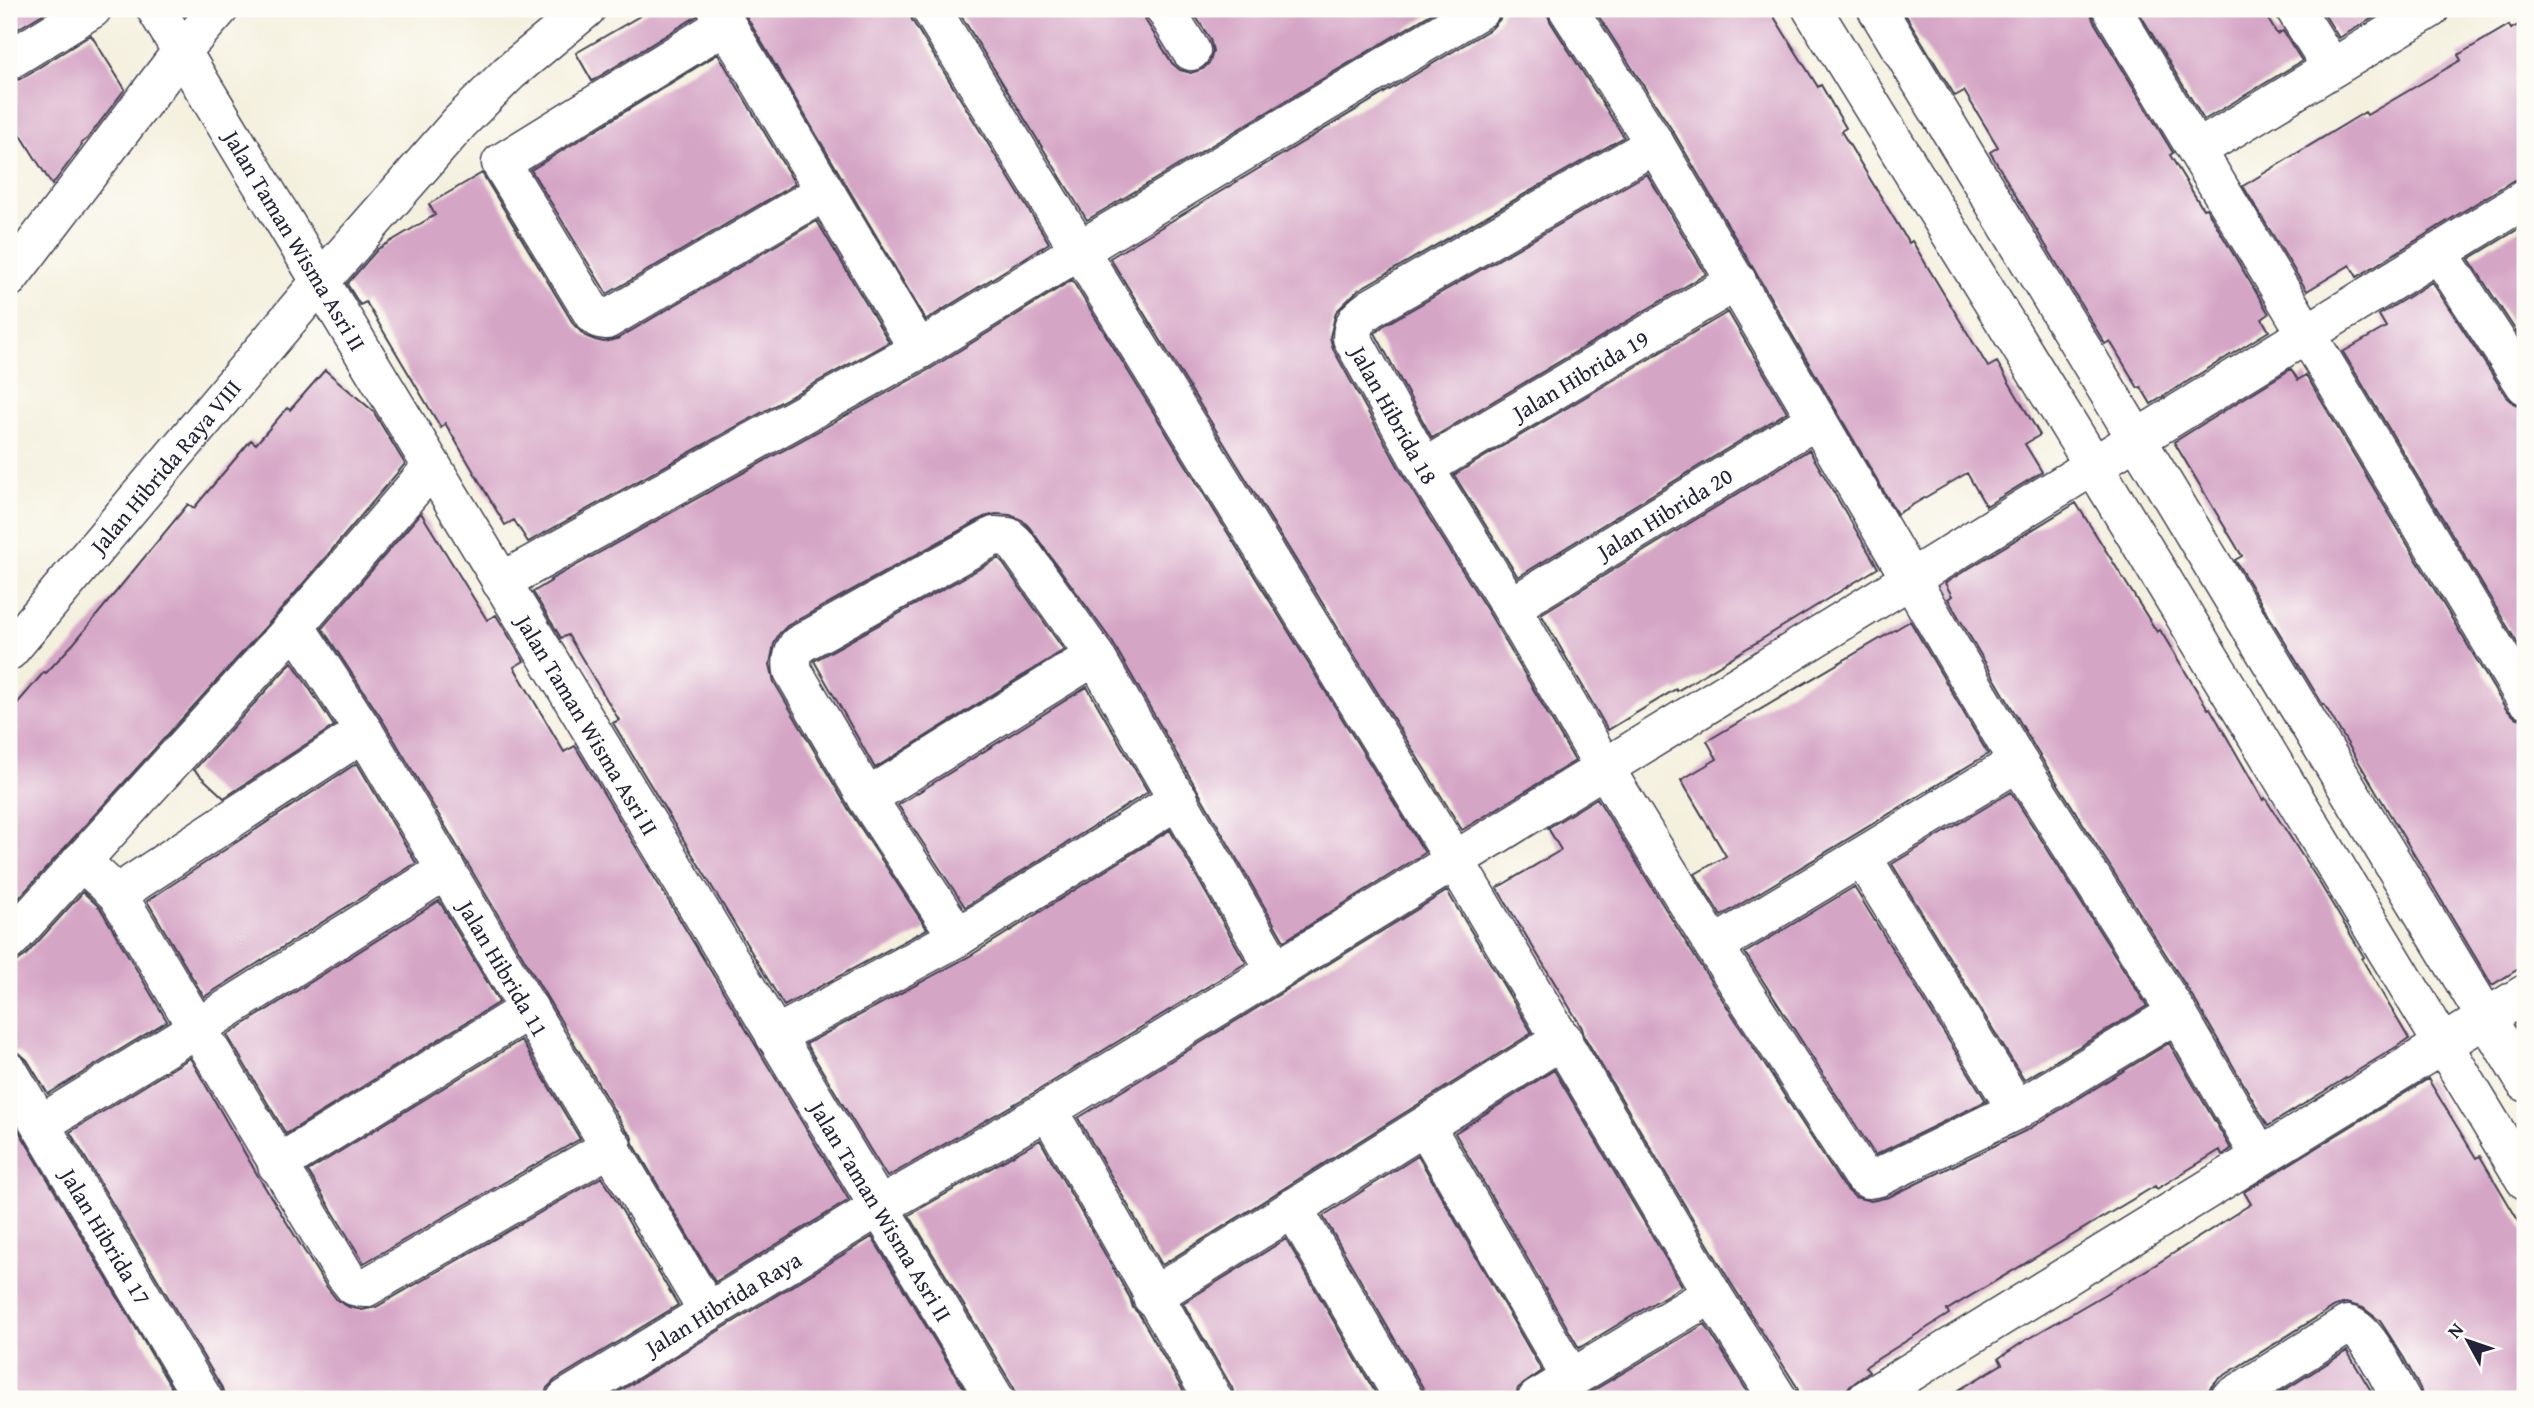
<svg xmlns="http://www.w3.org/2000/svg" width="2534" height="1408" viewBox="0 0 2534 1408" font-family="'Gentium Book Plus',serif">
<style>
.building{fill:#d5a5c6}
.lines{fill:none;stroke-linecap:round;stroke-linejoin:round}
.minor-casing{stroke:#424153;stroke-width:41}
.minor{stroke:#fff;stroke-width:38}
.labels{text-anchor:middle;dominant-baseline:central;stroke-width:6;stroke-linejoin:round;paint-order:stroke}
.street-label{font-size:23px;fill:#22223b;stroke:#fdfcf7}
</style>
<rect width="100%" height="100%" fill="#fdfcf7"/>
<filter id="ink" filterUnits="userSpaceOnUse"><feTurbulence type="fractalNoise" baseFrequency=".0143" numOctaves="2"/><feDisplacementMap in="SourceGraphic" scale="14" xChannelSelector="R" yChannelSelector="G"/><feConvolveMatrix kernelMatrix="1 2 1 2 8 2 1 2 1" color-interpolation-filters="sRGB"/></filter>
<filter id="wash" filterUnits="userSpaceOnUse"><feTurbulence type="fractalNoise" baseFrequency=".00686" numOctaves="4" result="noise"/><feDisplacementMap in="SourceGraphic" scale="28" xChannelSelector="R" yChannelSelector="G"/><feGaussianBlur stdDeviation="1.57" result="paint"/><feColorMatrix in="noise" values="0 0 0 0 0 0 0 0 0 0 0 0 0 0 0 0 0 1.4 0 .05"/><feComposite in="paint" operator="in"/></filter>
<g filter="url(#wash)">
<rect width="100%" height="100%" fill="#f4f0de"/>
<g id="blocks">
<path class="building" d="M9,9H51L9,34Z
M652,9H695L697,16L592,81L576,53Z
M742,9H909L912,20L1049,243L926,320Z
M957,9H1143L1146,21L1172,63L1180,70L1191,73L1203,69L1210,62L1213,51L1210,39L1191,9H1439L1087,220Z
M1503,9H1546L1550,21L1624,137L1358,290L1336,312L1330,337L1333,349L1405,479L1492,618L1575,761L1462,830L1110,258L1492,28L1500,19Z
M1594,9H1769L1818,87L1821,85L1846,128L1841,131L1909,243L1912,241L1988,367L1997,362L2040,435L2025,444L2042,472L1986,506L1967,473L1897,514L1674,133Z
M1902,9H2090L2093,20L2173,153L2170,155L2203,209L2206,208L2269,314L2262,319L2269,331L2151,404L2141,387L2138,388L2110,341L2105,344L2019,201L1990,152L1998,147L1964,91L1955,96Z
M2137,9H2262L2277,34L2283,31L2302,61L2204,120Z
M2321,9H2388L2339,38Z
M2525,21V177L2514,180L2357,277L2350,265L2307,291L2243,186L2365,112L2367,115L2461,60L2458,55L2509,25L2511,29Z
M91,35L125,89L87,139L81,143L82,145L52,185L9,116V82L20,79Z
M718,54L795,184L607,294L531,170Z
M482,173L574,325L585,336L595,340L604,342L617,339L817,221L889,342L528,542L514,520L505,525L445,423L441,428L366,302L360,305L347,284L378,249L435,215L429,204Z
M1647,174L1706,274L1432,438L1375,333L1383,326Z
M2525,225V345L2469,259Z
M1072,280L1425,853L1284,941L1113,643L1029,527L1022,520L1010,515L996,514L984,517L787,626L779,634L774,644L770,664L774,682L849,810L927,929L784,1006L613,723L619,720L568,635L561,638L533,592L551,581L550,580L930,369Z
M2432,282L2507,397L2515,404L2525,407V656L2343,352L2386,327L2379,315Z
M1728,312L1787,412L1518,577L1454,475Z
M2291,369L2298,380L2306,375L2506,709L2515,717L2525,720V965L2492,985L2324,704L2323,705L2235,560L2242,556L2174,442Z
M325,370L373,411L405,464L279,612L9,909V713L44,672L46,673L74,643L188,504L194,508L251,440L256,444L287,408L290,410Z
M1809,450L1878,568L1677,691L1676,689L1608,730L1541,614Z
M2076,503L2157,632L2160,630L2208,709L2210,708L2263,800L2265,798L2316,877L2364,957L2362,959L2409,1039L2268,1126L2196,1002L2037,751L1948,599L1952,596L1945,583Z
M421,513L487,620L496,615L524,661L514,667L564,752L575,746L849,1200L715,1282L633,1143L631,1135L625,1129L383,721L322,628Z
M999,558L1064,650L875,768L814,661Z
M1910,621L1988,754L1721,916L1695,874L1726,856L1681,780L1717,759L1707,741Z
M292,662L334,726L224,798L194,770Z
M1087,687L1148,792L965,907L898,805Z
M357,763L416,863L204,997L147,901Z
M2011,792L2147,1006L2024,1080L1892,864Z
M1597,798L1695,957L1843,1186L1855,1197L1871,1201L1889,1197L2027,1130L2169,1043L2231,1149L2222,1155L2220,1150L2157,1189L2155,1186L1947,1310L1949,1314L1865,1367L1869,1372L1848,1388L1845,1399H1800L1797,1387L1731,1283L1584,1036L1582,1028L1497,888L1561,850L1548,828Z
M1170,830L1246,963L1037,1091L887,1177L806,1044L970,956Z
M1854,887L1986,1101L1875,1155L1745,953Z
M1447,891L1532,1033L1162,1265L1078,1118Z
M83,892L100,908L167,1021L48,1094L27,1060L19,1053L9,1050V962H16L25,956Z
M439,901L499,1002L286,1134L227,1035Z
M521,1040L580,1139L364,1263L308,1171Z
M190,1058L258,1176L326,1286L337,1300L349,1307L362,1310L376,1307L602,1177L678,1305L555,1380L547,1388L544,1399H225L222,1388L70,1132Z
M1554,1070L1682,1286L1579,1348L1455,1133Z
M2428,1079L2476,1158L2480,1156L2525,1232V1399H2423L2420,1388L2404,1358L2380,1321L2363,1308L2346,1303L2335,1306L2217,1380L2210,1388L2207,1399H1944L2002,1364L1999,1358L2026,1340L2155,1265L2251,1204L2244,1192Z
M9,1114L178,1399H9Z
M1040,1140L1130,1298L1133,1308L1139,1314L1188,1399H1017L1014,1388L909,1215Z
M1418,1156L1542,1371L1518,1388L1515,1399H1426L1423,1388L1323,1216Z
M872,1237L970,1399H607L720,1330Z
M1286,1239L1379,1399H1235L1232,1388L1183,1303Z
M1705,1324L1752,1399H1579Z
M2347,1351L2376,1399H2270Z"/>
</g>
</g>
<g filter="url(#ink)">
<use href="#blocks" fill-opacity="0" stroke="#424153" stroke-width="2"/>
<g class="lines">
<g class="minor-casing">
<g id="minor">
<path id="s1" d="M156,9L995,1399"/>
<path d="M717,9L919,350"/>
<path d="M931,9L1454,859L1712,1294L1778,1399"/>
<path d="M1165,9L1191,51"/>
<path d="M1568,9L1655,144L2018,762L2177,1013L2260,1156"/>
<path d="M1812,9L2094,466L2525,1180"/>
<path d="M1877,9L2525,1082"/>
<path d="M2112,9L2525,698"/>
<path d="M2295,9L2332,68"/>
<path d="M726,24L501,163L593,314L599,319L606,320L824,192"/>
<path d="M9,60L92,9"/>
<path id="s2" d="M1655,144L1371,308C1359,317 1352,322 1352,338L1424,468L1511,607L1605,769L1714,946L1861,1174L1868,1179L1879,1177L2017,1110L2177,1013"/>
<path d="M2197,150L2430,9"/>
<path d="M2439,253L2525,385"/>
<path d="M9,278L181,52L219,9"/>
<path id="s3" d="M1424,468L1737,281"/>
<path d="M501,582L919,350L1078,251L1481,9"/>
<path id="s4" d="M1511,607L1817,419"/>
<path id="s5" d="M295,626L364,732L708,1312"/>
<path id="s6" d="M9,651L320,282L460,122L509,73L586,9"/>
<path d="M867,798L1095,656"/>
<path d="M1862,857L2017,1110"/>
<path d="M81,861L117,894L345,1275L354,1286L365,1288L612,1146"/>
<path d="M117,894L364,732"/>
<path d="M958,937L867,798L793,671C791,661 792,654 798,645L994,536L1008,537L1015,543L1095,656L1276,971"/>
<path d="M9,941L295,626L432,467"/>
<path d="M1714,946L2018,762"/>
<path d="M775,1036L958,937L1179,799"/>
<path id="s7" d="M9,1072L203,1399"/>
<path d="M1048,1110L1213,1399"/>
<path d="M41,1124L197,1028L446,870"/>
<path d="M1426,1127L1571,1378"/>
<path d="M277,1165L529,1009"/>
<path d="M1293,1208L1404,1399"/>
<path d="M1152,1297L1563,1039"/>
<path id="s8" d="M566,1399L879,1207L1048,1110L1276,971L2525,199"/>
<path d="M1537,1399L1712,1294"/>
<path d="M1867,1399L2525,994"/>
<path d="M2229,1399L2347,1325C2367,1327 2391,1382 2401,1399"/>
</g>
</g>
<use href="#minor" class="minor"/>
</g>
</g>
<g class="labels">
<g class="street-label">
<text stroke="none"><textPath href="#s1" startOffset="270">Jalan Taman Wisma Asri II</textPath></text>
<text stroke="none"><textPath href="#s3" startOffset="182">Jalan Hibrida 19</textPath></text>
<text stroke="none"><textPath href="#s2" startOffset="453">Jalan Hibrida 18</textPath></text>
<text stroke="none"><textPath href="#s6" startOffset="242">Jalan Hibrida Raya VIII</textPath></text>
<text stroke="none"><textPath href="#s4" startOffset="180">Jalan Hibrida 20</textPath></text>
<text stroke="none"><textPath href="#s1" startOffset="836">Jalan Taman Wisma Asri II</textPath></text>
<text stroke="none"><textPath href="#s5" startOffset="401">Jalan Hibrida 11</textPath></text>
<text stroke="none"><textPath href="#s1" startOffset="1404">Jalan Taman Wisma Asri II</textPath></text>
<text stroke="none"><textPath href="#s7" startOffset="191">Jalan Hibrida 17</textPath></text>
<text stroke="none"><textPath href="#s8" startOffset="184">Jalan Hibrida Raya</textPath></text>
</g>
</g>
<rect width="2534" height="1408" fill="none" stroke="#fdfcf7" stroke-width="35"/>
<g transform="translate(2468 1341) rotate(310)" stroke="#fdfcf7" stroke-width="5" paint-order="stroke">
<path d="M0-5L12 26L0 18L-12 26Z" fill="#22223b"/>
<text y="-10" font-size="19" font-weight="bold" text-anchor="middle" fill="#22223b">N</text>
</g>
</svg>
